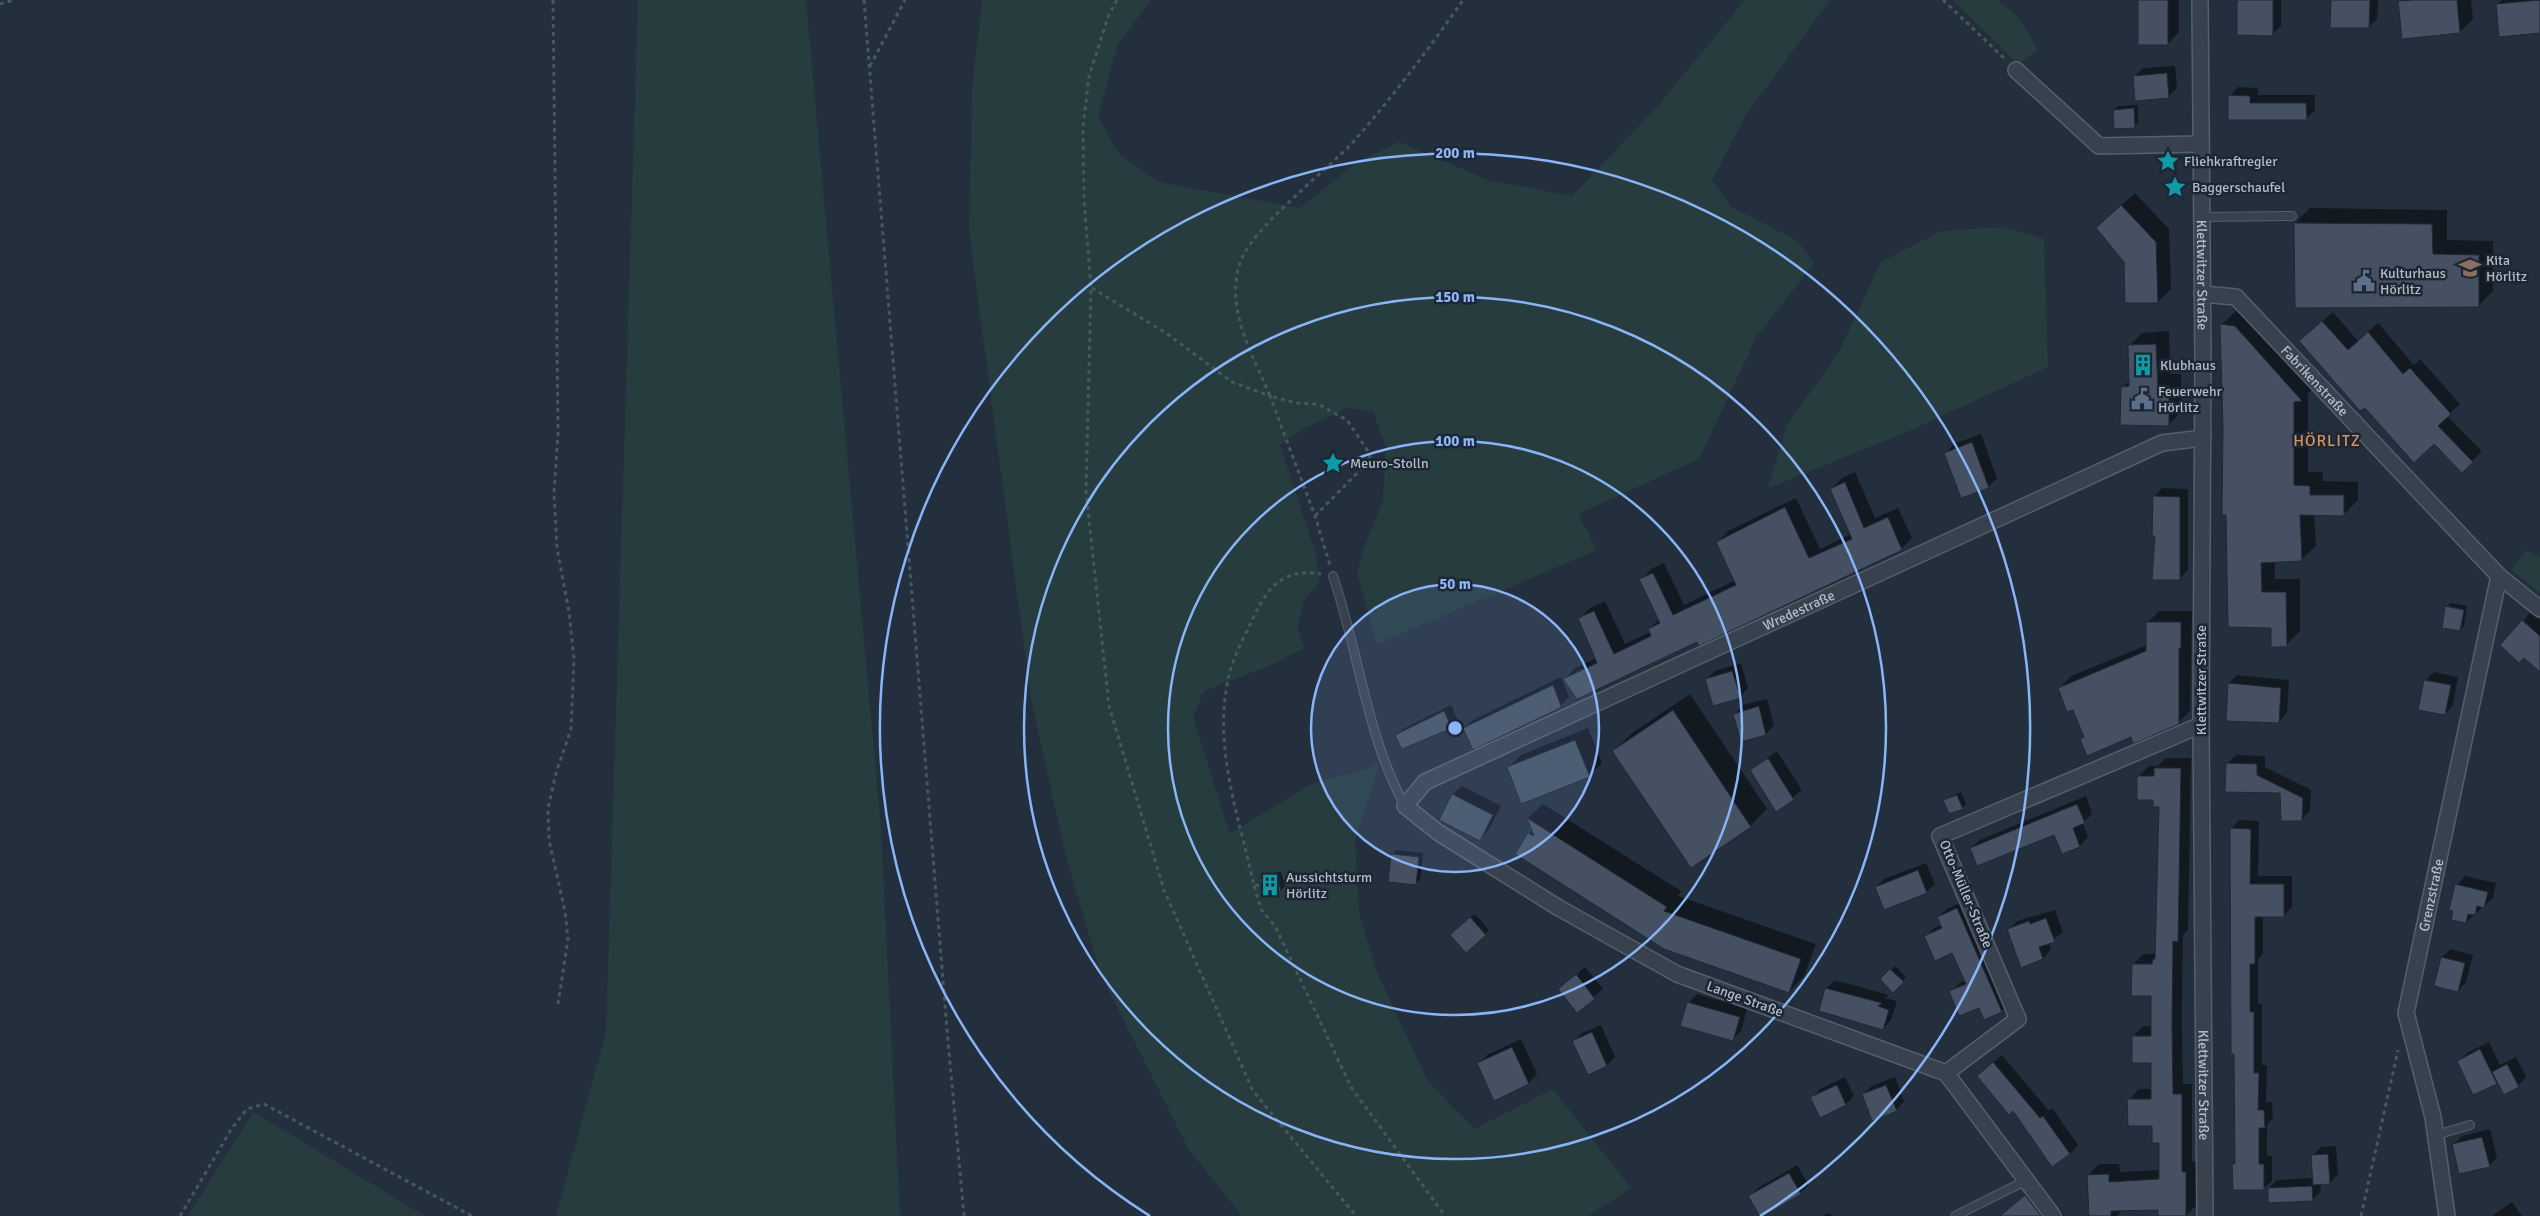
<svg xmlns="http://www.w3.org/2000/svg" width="2540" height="1216" viewBox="0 0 2540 1216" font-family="Signika,sans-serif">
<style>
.green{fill:#263c3f}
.shadow{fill:#0007}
.building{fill:#455162;stroke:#1f2835}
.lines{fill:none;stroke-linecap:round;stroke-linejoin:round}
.lane-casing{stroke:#565f6c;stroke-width:10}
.street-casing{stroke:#565f6c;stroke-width:18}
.path{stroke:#44595c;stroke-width:3;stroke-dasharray:4 4;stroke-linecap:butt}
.lane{stroke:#38414e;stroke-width:8}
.street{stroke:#38414e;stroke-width:15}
.ring{fill:none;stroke:#8ab4f8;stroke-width:2.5}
.labels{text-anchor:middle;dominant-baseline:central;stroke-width:5;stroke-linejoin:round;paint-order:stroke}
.poi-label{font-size:14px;fill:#b4bcc9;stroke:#1d2633;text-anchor:start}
.street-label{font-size:14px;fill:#b4bcc9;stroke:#1d2633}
.quarter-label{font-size:16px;letter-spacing:1px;fill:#d59563;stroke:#1d2633}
.centre{fill:#8ab4f8;stroke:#1d2633;stroke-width:2.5}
.ring-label{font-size:15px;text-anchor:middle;font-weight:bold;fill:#8ab4f8;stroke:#1d2633;stroke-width:5;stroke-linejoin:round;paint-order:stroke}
</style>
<rect width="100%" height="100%" fill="#242f3e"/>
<path class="green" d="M638,0H806L881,828L900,1216H556L606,1032Z
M982,0H1151L1118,44L1098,116L1118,153L1158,182L1300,208L1357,162L1399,142L1488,180L1572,196L1657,107L1745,0H1830L1746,115L1712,180L1731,207L1798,241L1814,264L1757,336L1699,459L1578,514L1597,550L1377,644L1357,573L1362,554L1383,499L1386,447L1373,411L1347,408L1305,428L1280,445L1316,554L1320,581L1304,600L1297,628L1304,648L1276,663L1204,691L1193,717L1230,834L1309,785L1379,765L1355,841L1359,913L1377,972L1427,1080L1474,1129L1553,1089L1631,1188L1588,1216H1242L1189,1150L1100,973L1065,853L1031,699L969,231L972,90Z
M1953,0H1998L2017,16L2038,50L2018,64Z
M2004,227L2044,239L2048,367L1907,432L1768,488L1787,425L1839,352L1881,262L1941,231Z
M2527,550L2540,557V593L2511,570Z
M253,1112L425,1216H188Z"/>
<path class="shadow" d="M2139,0H2179V32L2168,44Z
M2238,0H2281V26L2272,34Z
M2332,0H2378L2377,19L2369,27Z
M2401,0H2471L2473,19L2460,32L2399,2Z
M2502,0H2540V32L2497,4Z
M2175,66L2177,88L2168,97L2134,77L2143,68Z
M2238,87L2258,88V95H2315V110L2306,119H2229L2230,96Z
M2138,105V123L2134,126L2114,110L2118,106Z
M2135,193L2169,229L2171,289L2158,302L2126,262L2110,215Z
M2310,208L2447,210V240L2493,241V291L2478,306L2295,223Z
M2236,311L2249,312L2315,386L2308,394V472H2323V481L2358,482V500L2344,514H2314L2316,546L2301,560L2275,561V579H2300V631L2286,645L2272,626H2229L2221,325Z
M2333,312L2358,341L2378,323L2414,365L2420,359L2460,404L2447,416L2482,451L2462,471L2434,443L2365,406L2310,332Z
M2169,331L2170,374H2181V412L2168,425L2123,387L2130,380L2129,346L2142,333Z
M1981,434L1997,478L1988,487L1946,453L1954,444Z
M1855,472L1875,518L1898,508L1912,538L1901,549L1697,640L1565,679L1575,668L1597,658L1579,619L1590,608L1605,601L1625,644L1650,632L1649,629L1659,619L1641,580L1651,569L1664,563L1684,605L1736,580L1718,542L1728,531L1796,498L1820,549L1851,534L1831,489L1842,478Z
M2162,488L2188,489V570L2179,579L2156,534L2154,497Z
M2450,603L2467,606L2464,626L2460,630L2447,607Z
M2159,611H2192L2190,711L2178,723L2132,735L2081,739L2085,736L2073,708L2060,688L2071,676L2147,645V623Z
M2531,612L2540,620V665L2501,645Z
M1741,663L1748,688L1740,697L1706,680L1715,671Z
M2434,672L2458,677L2453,705L2445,714L2425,681Z
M2237,675L2289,680L2287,713L2279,722L2229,683Z
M1561,677L1569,697L1559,707L1464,728L1473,720Z
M1690,694L1767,809L1750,826L1614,751L1631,734Z
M1767,699L1774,725L1766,734L1742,741L1735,714L1743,705Z
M1451,705L1458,721L1451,727L1397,735L1403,729Z
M1588,728L1602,763L1589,776L1508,768L1521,755Z
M1777,751L1802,790L1776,810L1751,770Z
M2236,755L2265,756V767L2311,790L2310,811L2301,820L2281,792L2227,764Z
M2166,758H2191L2188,930L2183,935L2182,1015L2183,1084H2192V1161L2196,1162V1206L2185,1216H2159V1209L2121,1210L2118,1216H2090L2088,1175L2099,1164H2119L2120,1172L2160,1170V1142L2153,1125L2129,1100L2139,1089H2152V1062L2133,1036L2144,1026H2152V995L2133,965L2143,954H2156L2160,806L2139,776L2149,766H2158Z
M1462,786L1501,806L1488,831L1480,839L1441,819L1453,794Z
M1961,792L1966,804L1962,808L1945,800Z
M2086,796L2092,814L2083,823L2088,837L2080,846L2062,852L2055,834L1971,848L1980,840Z
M1543,804L1681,891L1678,896L1816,944L1804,976L1789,992L1516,854L1533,830L1528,818Z
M2239,820L2259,821L2258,876H2292V907L2284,916H2263V954L2258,959V1004H2262V1065H2267L2266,1102H2272L2273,1118L2267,1125V1156H2272V1181L2263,1189L2234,1165L2237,1162L2231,829Z
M1396,850L1423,853L1420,880L1416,883L1390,881L1393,854Z
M1926,863L1935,884L1926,892L1876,887L1884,879Z
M1281,871L1285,886L1281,890L1264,894L1260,879L1264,876Z
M2465,876L2496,883L2493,898L2466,922L2457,885Z
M1966,900L2010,1003L2002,1011L1980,1007L1951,992L1959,983L1966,980L1953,951L1926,936L1934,928L1942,925L1938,917L1947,909Z
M2055,910L2063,932L2049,943L2051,950L2043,958L2022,966L2009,929L2017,921Z
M1475,914L1489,930L1466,952L1455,931Z
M2451,949L2473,955L2466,982L2458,991L2442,957Z
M1895,966L1906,977L1893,991L1881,979Z
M1585,967L1603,989L1577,1011L1560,989Z
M1835,980L1889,995L1885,998L1897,1001L1891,1020L1883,1029L1826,989Z
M1697,994L1747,1009L1741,1031L1733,1039L1688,1003Z
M1601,1025L1615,1057L1607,1065L1574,1041L1582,1033Z
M1521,1039L1537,1074L1529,1083L1494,1099L1478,1064L1487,1055Z
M2489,1042L2500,1065L2516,1057L2526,1077L2518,1086L2498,1081L2496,1083L2458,1061L2467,1053Z
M2002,1055L2049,1111L2052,1108L2078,1145L2070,1154L1987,1068Z
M1845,1077L1854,1096L1846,1104L1812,1098L1820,1089Z
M1895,1077L1904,1102L1896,1110L1863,1094L1872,1086Z
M2490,1129L2497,1157L2489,1166L2453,1145L2462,1136Z
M2336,1146L2338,1174L2330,1183H2320L2321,1191L2312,1200L2269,1188L2277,1180L2314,1178L2312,1156L2321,1147Z
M1797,1165L1809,1185L1800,1193L1761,1216L1750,1197L1758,1188Z
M2038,1183L2063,1213L2060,1216H2008L2006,1213Z
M2512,1202L2522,1216H2492Z
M1830,1213L1832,1216H1822Z"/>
<path class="building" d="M2138,0H2168V45H2138Z
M2237,0H2273V36L2237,35Z
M2331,0H2370L2369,28H2330Z
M2413,0H2457L2460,33L2402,39L2398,1Z
M2540,0V33L2499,37L2496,4Z
M2167,73L2169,98L2135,101L2133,76Z
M2228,95L2250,96V103H2306L2307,120H2228Z
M2134,108L2135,128L2114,129L2113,110Z
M2121,205L2156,242L2158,303H2125L2124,262L2096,228Z
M2294,223L2432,224L2433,254L2479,255V307L2295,308Z
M2322,321L2348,350L2368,332L2403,374L2410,368L2451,414L2438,426L2473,462L2462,473L2434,444L2414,463L2365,408L2360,411L2299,341Z
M2220,324L2235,326L2302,401L2294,402V485L2310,486V495H2344V516L2300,515L2302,561L2261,563L2262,592H2286L2287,647H2271V628L2228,627L2226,515H2222L2223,427Z
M2156,344L2158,387L2169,386V426L2120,425L2121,387L2129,386L2128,345Z
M1972,442L1989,488L1961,498L1944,453Z
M1845,482L1864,528L1888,517L1902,550L1699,646L1697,642L1577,699L1563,679L1597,663L1578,618L1594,611L1614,654L1651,636L1648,629L1660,623L1639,579L1653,573L1673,615L1736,585L1716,542L1785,507L1809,558L1852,539L1830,489Z
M2153,496L2180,497V580H2152L2155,536H2152Z
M2445,606L2464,610L2460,631L2442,628Z
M2522,620L2540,636V672L2524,658L2519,663L2500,645Z
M2146,622H2181V648H2179V724L2133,744L2131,737L2087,756L2080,739L2084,737L2073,710L2067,712L2058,688L2146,651Z
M1732,671L1741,698L1713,706L1705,679Z
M2424,680L2451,685L2445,715L2418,710Z
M2228,683L2281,688L2279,723L2226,721Z
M1553,685L1561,706L1560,708L1473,750L1463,728Z
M1759,706L1766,735L1741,742L1733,714Z
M1673,710L1751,827L1691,868L1612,751Z
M1444,711L1452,728L1402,749L1395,735Z
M1575,740L1590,777L1521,804L1507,767Z
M1768,758L1794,800L1776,812L1750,770Z
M2226,763L2257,764V775L2303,798L2302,821H2281L2280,793L2225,792Z
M2154,768H2181L2178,942L2173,941L2172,1026L2173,1094H2182V1172H2186V1216H2158V1210L2111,1211V1216H2089L2087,1175L2109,1174V1182L2159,1179V1143H2152V1126H2128L2127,1099H2151V1063H2132V1036H2151V996H2131L2132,964H2152L2153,959H2155L2159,807H2153V800H2137V776H2154Z
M1452,794L1493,815L1480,841L1439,820Z
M1957,795L1963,809L1949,814L1943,800Z
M2077,804L2085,823L2073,828L2080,847L2062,854L2054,835L1977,866L1970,848Z
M1527,818L1667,907L1664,911L1801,959L1789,993L1664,949L1515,854L1528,833L1534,836Z
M2230,828L2251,829L2250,884H2284V917H2255V964H2250V1012H2254V1073H2259L2258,1110H2264L2265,1128H2259V1164H2264V1190H2233L2232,1164H2235L2234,1054H2231Z
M1391,854L1419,857L1416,885L1388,882Z
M1918,870L1927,893L1884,910L1875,887Z
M1277,874L1281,891L1263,895L1259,879Z
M2455,884L2488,892L2484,908L2477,906L2475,915L2468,914L2466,923L2451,920L2453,911L2449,910Z
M1957,908L2002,1012L1984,1020L1979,1008L1959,1016L1949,991L1966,984L1952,953L1935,961L1924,936L1942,928L1937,917Z
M1470,917L1486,935L1466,953L1450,935Z
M2046,918L2055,942L2039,947L2043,959L2021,968L2007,929L2029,921L2030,924Z
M2441,957L2465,963L2458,992L2434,986Z
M1890,969L1904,982L1893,993L1880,979Z
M1576,974L1595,999L1577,1013L1558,989Z
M1825,988L1882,1003L1878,1006L1889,1010L1883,1030L1819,1011Z
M1687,1002L1740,1017L1733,1041L1680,1026Z
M1592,1032L1607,1066L1588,1075L1572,1041Z
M1512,1047L1529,1084L1494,1101L1477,1063Z
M2480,1049L2497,1084L2473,1095L2457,1061Z
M1993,1062L2040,1118L2043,1116L2070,1154L2052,1167L2013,1111L2009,1115L1977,1076Z
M2507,1064L2519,1087L2504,1095L2492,1072Z
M1837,1085L1846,1105L1820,1118L1810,1097Z
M1886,1085L1897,1111L1872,1121L1862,1094Z
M2482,1137L2490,1167L2459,1174L2452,1144Z
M2328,1154L2330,1184L2313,1185L2311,1155Z
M1789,1173L1801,1194L1764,1216H1760L1748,1196Z
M2312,1186L2313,1201L2268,1203V1188Z
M2025,1195L2041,1216H2000Z"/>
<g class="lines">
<g class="lane-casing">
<path id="lane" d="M2201,217L2292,216
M1333,576C1359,652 1366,735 1405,806
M2436,1135L2470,1125
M1955,1216L2027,1180"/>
</g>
<g class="street-casing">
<g id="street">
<path id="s1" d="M2200,0L2203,360L2201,725L2205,1216"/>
<path d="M2016,70L2099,146L2200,144"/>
<path id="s2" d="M2202,294L2236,297L2499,576L2540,609"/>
<path d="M1946,1073L2018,1019L1940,836L2201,725"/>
<path id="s3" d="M2053,1216L1946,1073L1677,974L1559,908L1439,833L1405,806L1425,782L2162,443L2203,438"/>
<path id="s4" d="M2447,1216L2433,1117L2406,1013L2499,576"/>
</g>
</g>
<path class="path" d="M553,0L558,433L554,493L557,548L569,612L574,659L571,729L556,773L548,808L549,840L565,911L568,939L558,1004
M864,0L947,1030L964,1216
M1117,0L1109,14L1089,76L1083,128L1084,200L1091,288L1086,491L1109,706L1164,890L1253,1091L1356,1216
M1943,0L2005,59
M0,4L14,0
M870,66L905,0
M1092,288L1166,333L1232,382L1270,396L1315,516L1330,565
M1315,516L1369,461L1370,454L1347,420L1318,404L1296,403L1270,396C1253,355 1226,311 1239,266C1248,230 1326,172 1354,141C1393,96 1429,49 1463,0
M1259,885L1254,886C1240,819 1213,750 1228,680C1232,658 1245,636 1254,616C1269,585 1285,568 1321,574
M1254,886L1262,911L1275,926L1351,1087L1445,1216
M180,1216L232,1128L247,1109L264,1104L472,1216
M2361,1216L2398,1050"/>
<use href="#lane" class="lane"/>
<use href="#street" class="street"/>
</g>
<circle cx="1455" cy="728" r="144" fill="#8ab4f8" fill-opacity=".12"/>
<g class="ring">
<circle cx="1455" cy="728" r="144"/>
<circle cx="1455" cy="728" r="287"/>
<circle cx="1455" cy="728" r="431"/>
<path d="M1150 1216A575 575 0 1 1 1760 1216"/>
</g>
<defs>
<g id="sight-bare" transform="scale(1.725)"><path d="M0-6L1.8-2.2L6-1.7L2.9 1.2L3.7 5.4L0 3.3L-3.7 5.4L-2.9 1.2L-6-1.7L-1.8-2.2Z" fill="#0f9aa8" stroke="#1d2633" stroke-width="2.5" paint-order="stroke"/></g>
<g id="school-bare" transform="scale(1.725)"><path d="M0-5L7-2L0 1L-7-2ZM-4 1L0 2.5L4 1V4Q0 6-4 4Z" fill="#8d6e63" stroke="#1d2633" stroke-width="2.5" paint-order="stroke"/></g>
<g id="civic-bare" transform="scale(1.725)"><path d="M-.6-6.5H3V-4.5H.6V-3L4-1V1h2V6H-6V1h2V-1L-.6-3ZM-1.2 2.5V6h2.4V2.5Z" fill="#5c6f8a" stroke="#1d2633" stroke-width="2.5" paint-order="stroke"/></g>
<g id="building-bare" transform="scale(1.725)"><path d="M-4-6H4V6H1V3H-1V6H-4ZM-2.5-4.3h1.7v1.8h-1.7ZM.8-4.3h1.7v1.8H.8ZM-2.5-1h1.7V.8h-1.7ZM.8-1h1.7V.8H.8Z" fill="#0f9aa8" stroke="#1d2633" stroke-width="2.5" paint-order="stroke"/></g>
</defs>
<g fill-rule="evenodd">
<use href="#sight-bare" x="2168" y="161"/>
<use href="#sight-bare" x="2175" y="187"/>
<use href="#school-bare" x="2470" y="268"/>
<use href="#civic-bare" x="2364" y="281"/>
<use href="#building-bare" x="2143" y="365"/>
<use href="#civic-bare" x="2142" y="399"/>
<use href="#sight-bare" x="1333" y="463"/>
<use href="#building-bare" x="1270" y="885"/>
</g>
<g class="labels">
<g class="poi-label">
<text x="2184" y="161">Fliehkraftregler</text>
<text x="2192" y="187">Baggerschaufel</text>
<text x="2486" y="260">Kita<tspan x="2486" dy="16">Hörlitz</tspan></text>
<text x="2380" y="273">Kulturhaus<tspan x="2380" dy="16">Hörlitz</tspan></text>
<text x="2160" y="365">Klubhaus</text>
<text x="2158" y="391">Feuerwehr<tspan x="2158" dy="16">Hörlitz</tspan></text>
<text x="1350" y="463">Meuro-Stolln</text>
<text x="1286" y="877">Aussichtsturm<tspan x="1286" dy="16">Hörlitz</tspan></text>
</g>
<g class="street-label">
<text stroke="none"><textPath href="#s1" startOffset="275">Klettwitzer Straße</textPath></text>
<text stroke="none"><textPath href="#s2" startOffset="149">Fabrikenstraße</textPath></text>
<text stroke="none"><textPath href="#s3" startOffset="1228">Wredestraße</textPath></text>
<text transform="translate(2201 680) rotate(-90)">Klettwitzer Straße</text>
<text transform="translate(1966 894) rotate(67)">Otto-Müller-Straße</text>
<text stroke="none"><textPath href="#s4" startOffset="328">Grenzstraße</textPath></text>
<text transform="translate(1745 999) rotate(20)">Lange Straße</text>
<text stroke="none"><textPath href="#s1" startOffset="1085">Klettwitzer Straße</textPath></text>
</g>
<g class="quarter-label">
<text x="2327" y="441">HÖRLITZ</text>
</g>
</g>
<circle cx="1455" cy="728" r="8" class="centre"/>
<g class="ring-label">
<text x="1455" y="158">200 m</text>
<text x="1455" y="302">150 m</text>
<text x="1455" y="446">100 m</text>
<text x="1455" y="589">50 m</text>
</g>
</svg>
